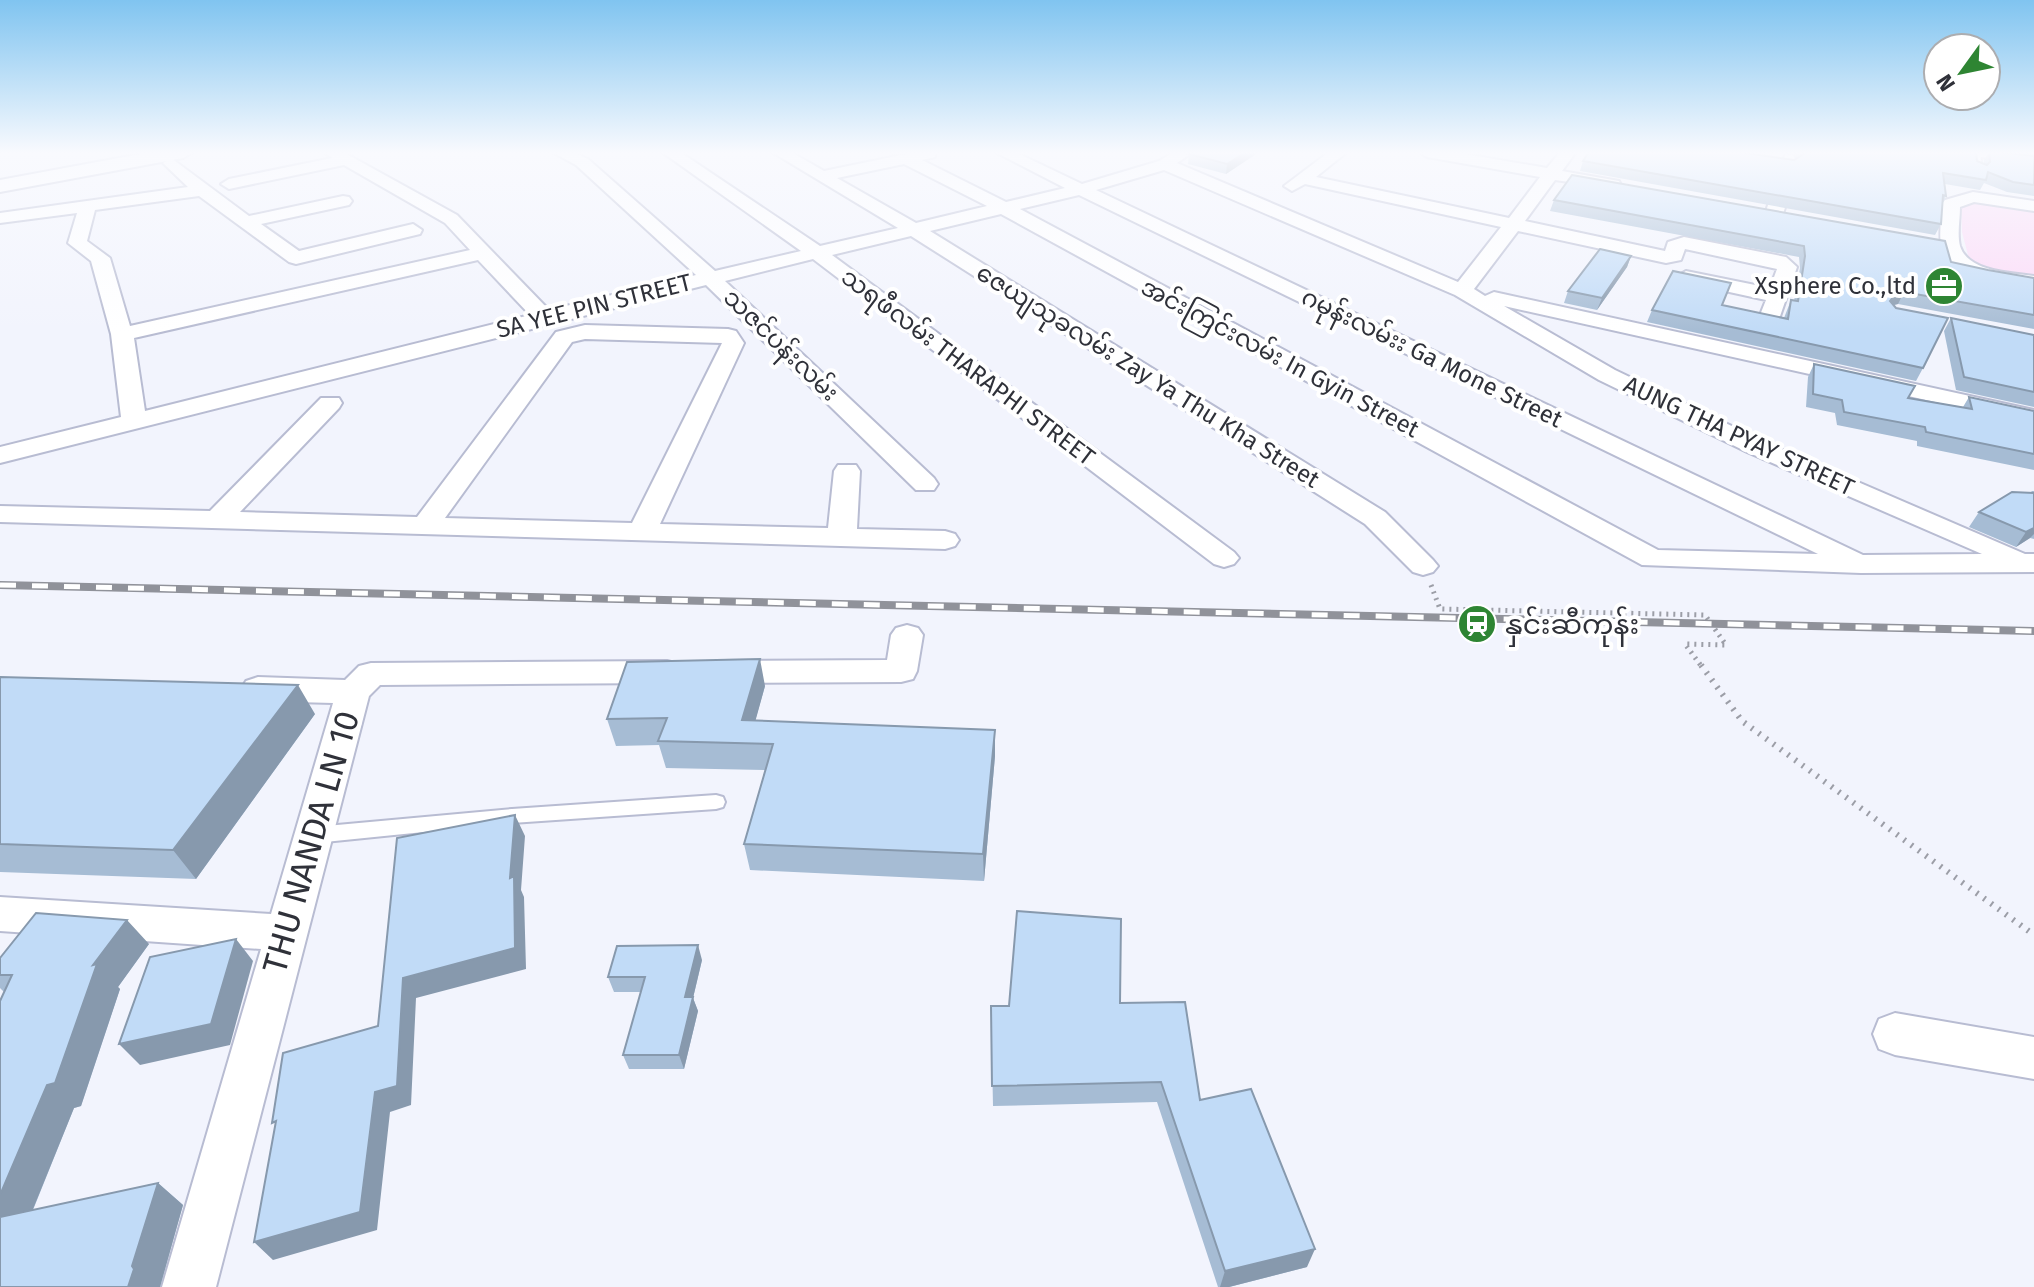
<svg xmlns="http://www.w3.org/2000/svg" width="2034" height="1287" viewBox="0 0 2034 1287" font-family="'Fira Sans','Noto Sans Myanmar',sans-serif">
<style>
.green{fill:#fcd9f7}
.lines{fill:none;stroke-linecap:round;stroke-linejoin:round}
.service-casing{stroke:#b8bcd2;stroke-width:4}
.minor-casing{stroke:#b8bcd2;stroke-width:4}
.tertiary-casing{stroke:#b8bcd2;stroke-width:4}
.path-far1{stroke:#9c9ea7;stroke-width:5;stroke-dasharray:2 5;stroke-linecap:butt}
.path{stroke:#9c9ea7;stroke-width:6;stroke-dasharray:2 7;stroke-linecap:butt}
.service{fill:#fff;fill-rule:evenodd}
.minor{fill:#fff;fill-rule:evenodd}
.tertiary{fill:#fff;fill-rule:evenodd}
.rail-casing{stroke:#90929a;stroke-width:8}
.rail{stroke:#fff;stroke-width:5;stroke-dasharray:16;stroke-linecap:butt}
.wall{fill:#a6bcd4}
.shaded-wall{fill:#8799ad}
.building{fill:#c1dbf7;stroke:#8799ad;stroke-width:2}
.labels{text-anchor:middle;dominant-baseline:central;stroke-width:8;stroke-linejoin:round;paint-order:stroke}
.far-poi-label{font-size:24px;fill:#2f3139;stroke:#fff;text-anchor:end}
.far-street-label{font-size:24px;fill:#2f3139;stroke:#fff}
.poi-label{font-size:28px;fill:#2f3139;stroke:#fff;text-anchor:start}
.near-street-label{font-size:34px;fill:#2f3139;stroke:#fff}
</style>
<rect width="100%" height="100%" fill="#f2f4fd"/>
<path class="green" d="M1977,202L2034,211V277L1988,270L1969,259L1962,232L1961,206Z"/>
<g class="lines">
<g class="service-casing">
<path id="service" d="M1972,152H1980L1982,172L1975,170Z
M716,795L723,797L725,802L723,807L716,809L512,823L315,843L308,840L305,835L308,830L315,827L512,809Z"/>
</g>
<g class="minor-casing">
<path id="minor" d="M324,152H343L457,215L549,310L696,275L576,165L552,152H573L588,159L715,271L801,251L662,152H680L820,246L898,228L772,152H791L824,171L916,152H935V157L922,160L1006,202L1065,188L995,152H1015L1082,184L1159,161L1174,152H1193L1177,163L1458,282L1501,227L1305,184L1292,191L1284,186L1329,152H1347L1316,177L1509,218L1540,177L1427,157L1419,152H1453L1547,168L1560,152H1576L1562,171L1619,181L1621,185L1619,189L1555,180L1525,221L1665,251L1668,242L1684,237L1786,257L1797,267L1777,325L1769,326L1758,320L1766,300L1679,281L1676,277L1686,271L1770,288L1777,269L1685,249L1681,260L1666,263L1518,231L1474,289L1485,296L1494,292L2034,410V424L1504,306L1615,370L1765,442L2025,554H2034V572L1861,573L1642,565L1001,214L930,231L1385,512L1433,560L1438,566L1433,572L1423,575L1413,572L1365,524L911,236L832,255L1234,552L1239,558L1234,564L1224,567L1214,564L813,259L725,281L934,478L938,484L934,490H916L706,285L0,463V447L121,417L111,334L91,261L68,243L77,213L0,223V213L188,187L163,163L171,158L249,216L343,196L349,197L352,201L349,205L261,224L299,251L413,224L422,230L420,234L296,264L289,262L199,196L95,210L87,241L110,258L130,326L470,250L445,223L344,165L229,189L221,184L229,179L332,158ZM904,164L987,206L916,223L837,178ZM1164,170L1455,295L1599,380L1747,452L1982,554L1863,555L1096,190ZM1079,195L1818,554L1658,550L1020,209ZM478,260L530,315L145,411L134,338Z
M1786,152H1802L1783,214L1774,219L1765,214Z
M1973,152L2034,155V165L1981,157Z
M1973,192L2034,201V211L1974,202L1960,207C1960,219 1957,234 1960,246C1968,272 2012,273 2034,276V288C2003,283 1954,283 1942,248C1938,235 1942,217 1942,204L1945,200Z
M585,325L728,329L736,331L744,343L660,524L828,528L834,471L838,465H856L860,471L857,529L945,531L955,534L959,540L955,546L945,549L0,522V506L210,511L321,398H339L342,403L339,408L240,512L417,517L556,332ZM585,339L722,343L632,523L445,518L572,342Z
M907,625L918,628L923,635L917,671L913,679L901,682L721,683L709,680L705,672L709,664L721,661L887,660L891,635L896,628Z
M667,661L679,664L683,672L679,680L667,683L380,685L369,696L216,1287H162L261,949L0,931V897L271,914L333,703L258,701L246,697L241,689L246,681L258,677L345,680L359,666L371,663Z
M1895,1013L2034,1037V1079L1895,1055L1879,1049L1873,1034L1879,1019Z"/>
</g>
<g class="tertiary-casing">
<path id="tertiary" d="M151,152H193L183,158L0,192V180Z"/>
</g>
<path class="path-far1" d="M1431,585L1440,609L1705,615L1726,645L1685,644L1702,667"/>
<path class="path" d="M1701,665L1742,721L2034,935"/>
<use href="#service" class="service"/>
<use href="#minor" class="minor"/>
<use href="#tertiary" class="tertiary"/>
<g class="rail-casing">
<path id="rail" d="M0,585L2034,631"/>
</g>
<use href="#rail" class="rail"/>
</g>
<path class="wall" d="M1194,152H1259L1226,174L1188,164L1189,154Z
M1774,152H1976L1977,161L1984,164V160L1989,152L2034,156V196L2007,192L1984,183L1980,190L1945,184L1946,196L1943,202L1941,224L1935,235L1580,171L1583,161L1794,160L1796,159L1792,155Z
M1554,200L1951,262L1988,270L2034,278V329L1898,304L1894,305L1923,368L1916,381L1647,322L1652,310L1722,305L1784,318L1791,300L1794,301L1800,268L1799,257L1550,211Z
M1631,256L1627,267L1597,310L1564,303L1568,291Z
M1951,318L2034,335V407L1956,390L1944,331Z
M1814,364L1908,398L1963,407L1969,397L2034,411V470L1917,446V441L1837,425L1835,413L1806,407L1808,377Z
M2032,491H2034V539L2030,538L2016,547L1969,527L1979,512L2030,493Z
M0,677L315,714L196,879L0,872Z
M765,686L755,721L995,756L984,881L750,870L744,844L765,770L666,768L659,745L616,746L607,719Z
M149,944L118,987L120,989L81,1106L74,1108L33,1210L158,1183L183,1205L160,1287H0L4,992L0,988V958Z
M702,960L693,998L698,1011L684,1069H629L623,1055L641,992H614L608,977Z
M1120,1003L1200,1100L1307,1267L1229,1287H1218L1157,1102L993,1106L991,1006Z"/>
<path class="shaded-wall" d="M1246,152H1259L1226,174L1227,164Z
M1631,256L1627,267L1597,310L1602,298Z
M1904,292L1898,304L1889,306L1890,301L1896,294Z
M2034,528V534L2030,538L2016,547L2026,532Z
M760,659L765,686L749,744L742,720Z
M298,685L315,714L196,879L173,850Z
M995,730V756L984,881L983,854Z
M515,815L525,836L521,890L524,897L526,969L416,998L411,1105L390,1112L377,1230L273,1260L254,1242L375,1092L403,978L510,878Z
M127,920L149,944L118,987L120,989L81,1106L74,1108L20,1241L0,1227V1195L93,965Z
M236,939L253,961L230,1045L140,1065L119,1044Z
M698,945L702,960L693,998L698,1011L684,1069L679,1055L685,997Z
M158,1183L183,1205L160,1287H128L132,1266Z
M1315,1249L1307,1267L1229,1287H1220L1225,1271Z"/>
<path class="building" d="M1194,152H1246L1227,164L1189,154Z
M1589,152H1739L1794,160L1805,153L1804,152H1976L1977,161L1987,165L1990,162L1989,152H1998L2034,156V185L2013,182L1988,172L1986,180L1943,173L1946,196L1943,195L1941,224L1583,161Z
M1572,175L1945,241L1951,262L1988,270L2034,278V315L1904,292L1896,294L1890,301L1896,308L1948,318L1923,368L1652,310L1673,271L1731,283L1722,305L1788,319L1791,300L1798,301L1805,256L1804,246L1554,200Z
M1600,249L1631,256L1602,298L1568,291Z
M1951,318L2034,335V392L1964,377Z
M1814,364L1915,386L1908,398L1972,409L1969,397L2034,411V454L1926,432L1925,427L1844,412L1842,400L1813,394Z
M2012,492L2034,493V528L2026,532L1979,512Z
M760,659L742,720L995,730L983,854L744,844L773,744L658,741L667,718L607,719L627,662Z
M0,677L298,685L173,850L0,844Z
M515,815L510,878L514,876L515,948L403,978L397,1086L375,1092L360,1212L254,1242L276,1121L272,1123L283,1053L378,1026L397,838Z
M1017,911L1121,919L1120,1003L1185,1002L1200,1100L1251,1089L1315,1249L1225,1271L1161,1082L992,1086L991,1006H1009Z
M36,913L127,920L93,965L97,964L55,1083L47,1085L0,1195V1001L12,975H0V958Z
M236,939L211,1024L119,1044L150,957Z
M698,945L685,997H693L679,1055H623L645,977H608L617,946Z
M158,1183L132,1266L134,1269L128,1287H0V1217Z"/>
<linearGradient id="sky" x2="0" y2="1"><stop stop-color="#80c4f0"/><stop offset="0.46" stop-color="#f9fafe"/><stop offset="1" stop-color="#f9fafe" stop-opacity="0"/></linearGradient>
<rect width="2034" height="332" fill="url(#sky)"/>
<defs>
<g id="office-disc" transform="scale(2)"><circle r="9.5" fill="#2e8533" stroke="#fff"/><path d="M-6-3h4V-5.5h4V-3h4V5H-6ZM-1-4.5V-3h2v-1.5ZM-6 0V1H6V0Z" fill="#fff"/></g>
<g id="station-disc" transform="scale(2)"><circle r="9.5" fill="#2e8533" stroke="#fff"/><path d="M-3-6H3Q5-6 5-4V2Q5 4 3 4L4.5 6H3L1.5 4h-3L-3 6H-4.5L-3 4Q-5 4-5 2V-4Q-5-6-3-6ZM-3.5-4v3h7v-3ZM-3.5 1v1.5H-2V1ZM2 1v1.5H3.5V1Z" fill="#fff"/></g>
</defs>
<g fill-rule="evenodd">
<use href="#office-disc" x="1944" y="286"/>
<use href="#station-disc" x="1477" y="624"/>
</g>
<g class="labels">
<g class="far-poi-label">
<text x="1916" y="286">Xsphere Co.,ltd</text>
</g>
<g class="far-street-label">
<text transform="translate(594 306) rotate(-14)">SA YEE PIN STREET</text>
<text transform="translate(781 345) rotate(44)">သဇင်ပန်းလမ်း</text>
<text transform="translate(1280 358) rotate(28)">အင်းကြင်းလမ်း In Gyin Street</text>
<text transform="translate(1432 358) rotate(26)">ဂမုန်းလမ်းး Ga Mone Street</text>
<text transform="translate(968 367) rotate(37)">သရဖီလမ်း THARAPHI STREET</text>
<text transform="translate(1148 376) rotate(32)">ဇေယျသုခလမ်း Zay Ya Thu Kha Street</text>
<text transform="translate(1739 436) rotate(25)">AUNG THA PYAY STREET</text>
</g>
<g class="poi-label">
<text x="1505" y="624">နှင်းဆီကုန်း</text>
</g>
<g class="near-street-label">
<text transform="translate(311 842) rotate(-74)">THU NANDA LN 10</text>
</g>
</g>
<g transform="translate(1962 72) rotate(237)"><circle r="38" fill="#ffffff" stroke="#acadb0" stroke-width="2"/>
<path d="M0-6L14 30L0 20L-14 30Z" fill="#2e8533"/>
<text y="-12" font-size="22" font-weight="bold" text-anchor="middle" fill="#2f3139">N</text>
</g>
</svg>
